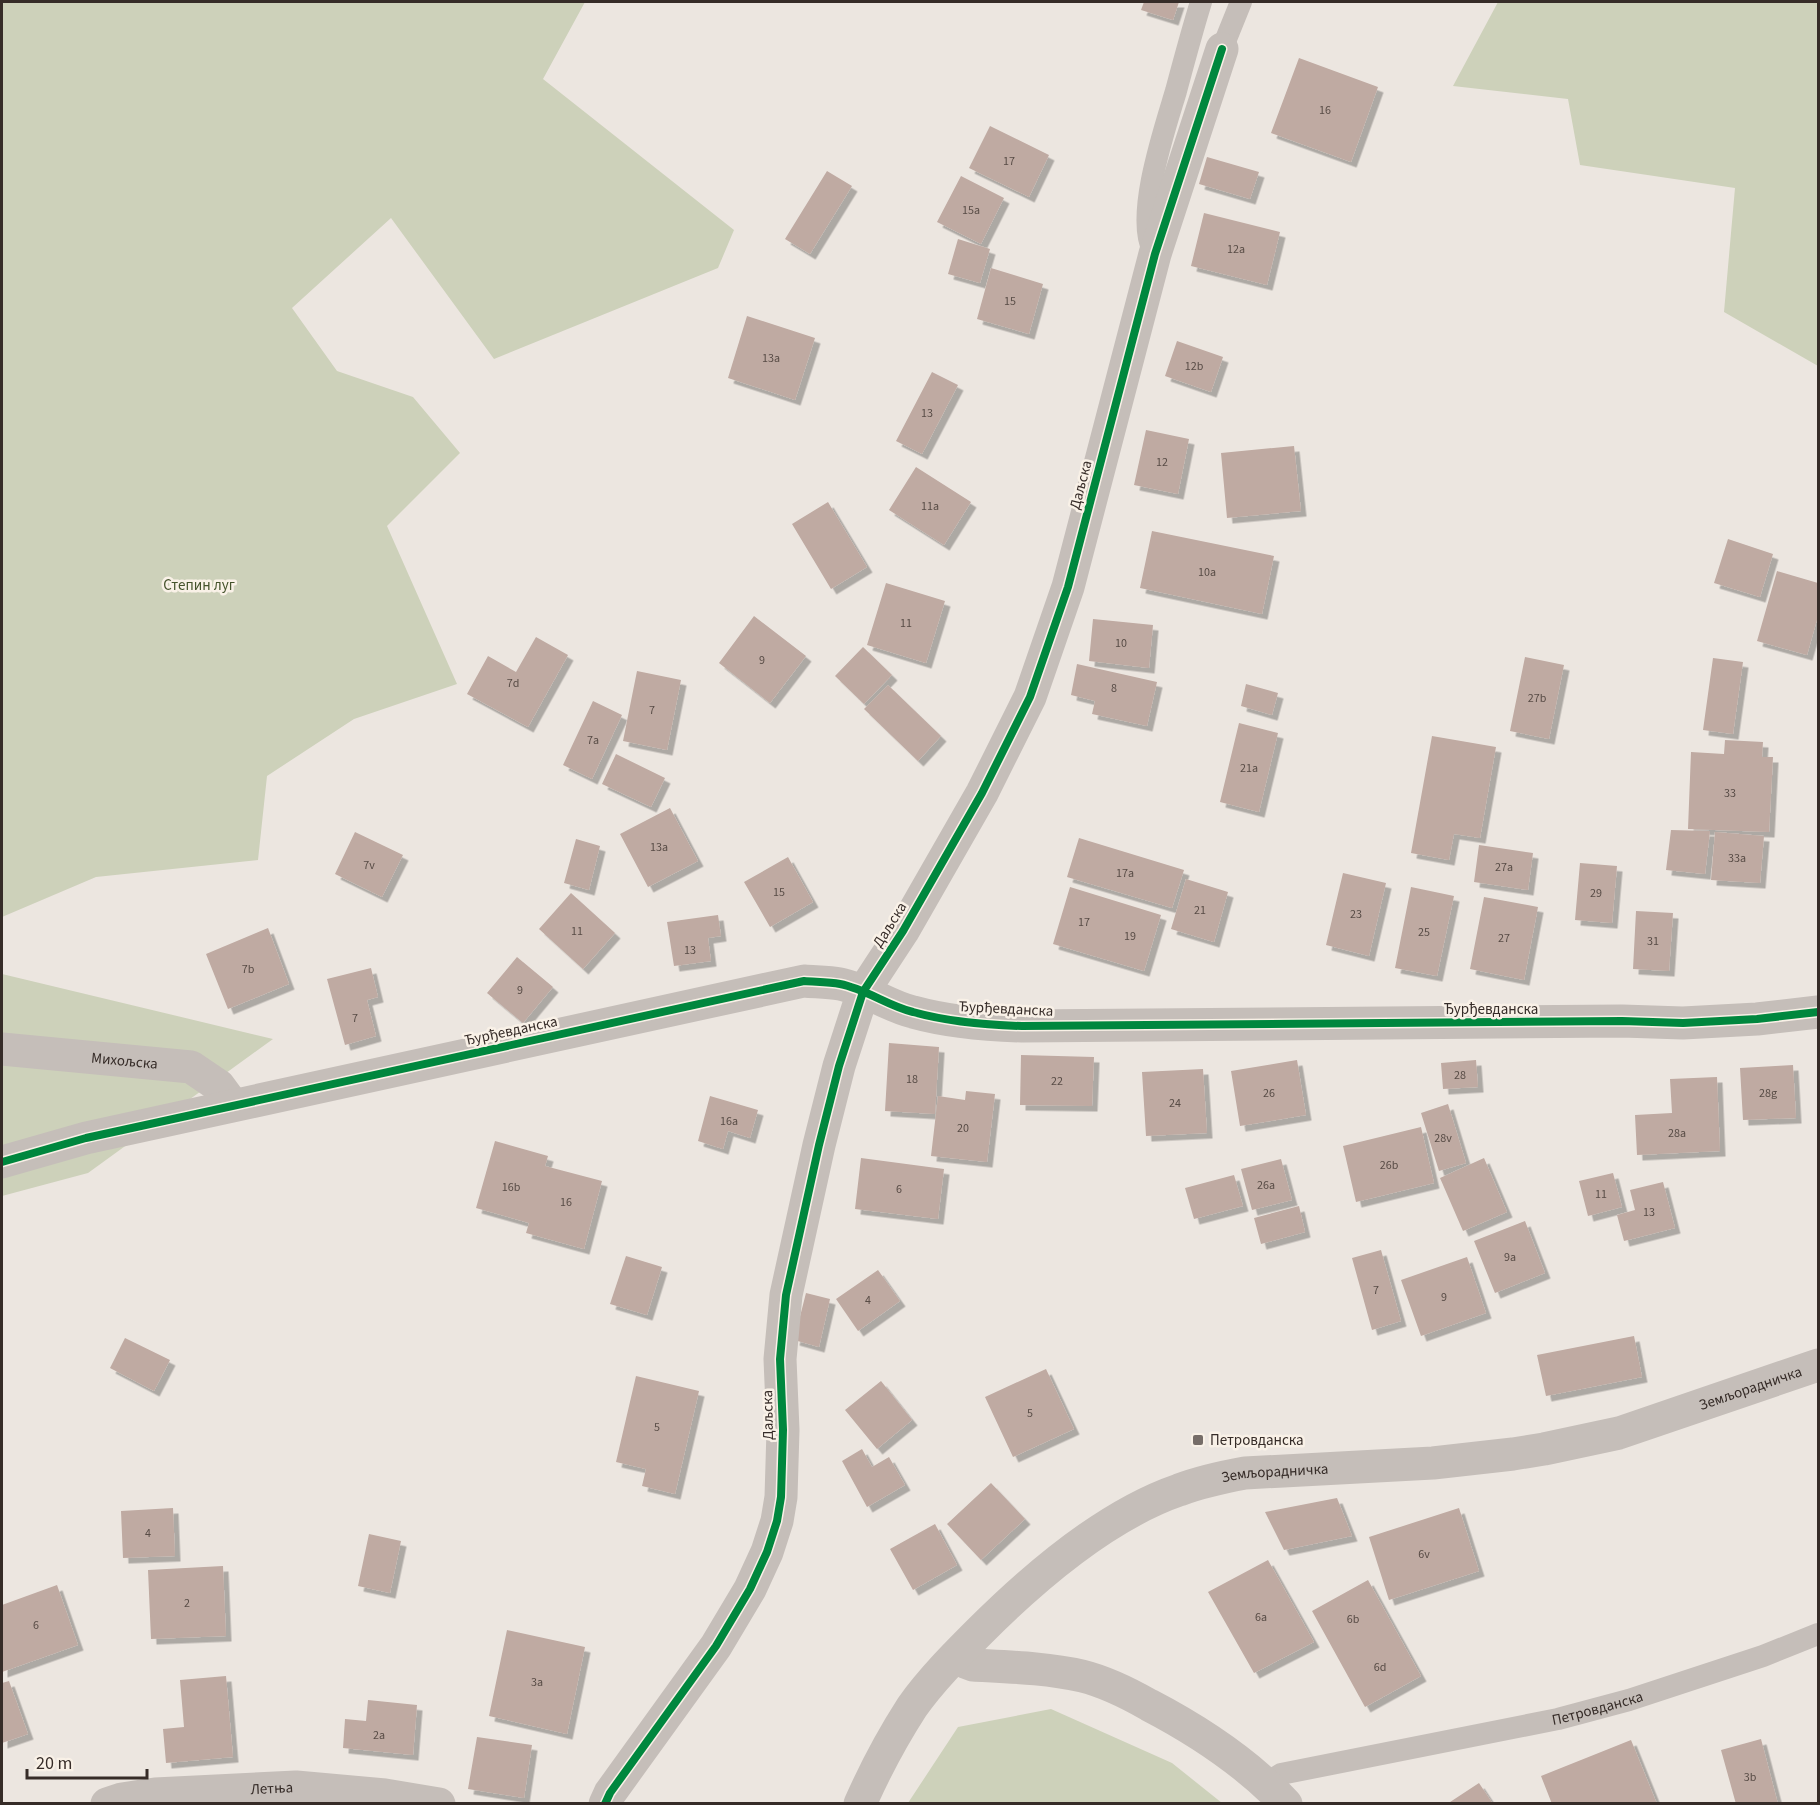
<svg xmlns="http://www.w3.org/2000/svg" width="1820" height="1805" viewBox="0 0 1820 1805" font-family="'Source Sans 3',sans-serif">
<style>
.green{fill:#cdd1ba}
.building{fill:#bfaaa2;filter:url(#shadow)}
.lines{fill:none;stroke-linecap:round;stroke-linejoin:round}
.service{stroke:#c5beb9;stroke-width:22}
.minor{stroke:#c5beb9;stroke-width:33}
.tertiary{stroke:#c5beb9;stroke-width:33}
.cycleway-casing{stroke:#f9f1e7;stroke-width:11}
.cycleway{stroke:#00873e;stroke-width:8}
.poi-dot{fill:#766d68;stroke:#f9f1e7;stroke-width:2}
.labels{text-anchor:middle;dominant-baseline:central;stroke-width:5;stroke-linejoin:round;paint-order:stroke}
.number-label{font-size:12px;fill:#584c46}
.street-label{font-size:15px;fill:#362c28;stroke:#f9f1e7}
.park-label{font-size:15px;fill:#45532c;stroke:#f9f1e7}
.poi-label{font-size:15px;fill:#362c28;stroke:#f9f1e7;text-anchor:start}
</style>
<defs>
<filter id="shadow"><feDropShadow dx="5.5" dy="5.5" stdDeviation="0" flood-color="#0004"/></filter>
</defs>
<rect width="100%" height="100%" fill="#ece6e0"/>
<path class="green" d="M2,2H585L543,79L734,230L718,268L494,359L391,218L292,308L337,371L413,397L460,453L387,526L457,684L354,719L267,776L258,860L96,877L2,917Z
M1498,2H1818V366L1724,312L1735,188L1580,165L1568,99L1453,86Z
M2,974L273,1039L88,1173L2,1196Z
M1051,1709L1172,1763L1222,1803H908L958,1727Z"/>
<path class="building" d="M1144,2H1179L1173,20L1141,10Z
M1299,58L1378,87L1351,162L1271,133Z
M990,126L1049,155L1029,197L969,168Z
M1207,157L1259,172L1250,199L1199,184Z
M827,171L852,186L810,254L785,239Z
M961,176L1004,198L981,244L937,222Z
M1204,213L1280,232L1267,285L1191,266Z
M958,239L990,249L980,283L948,274Z
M991,268L1043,284L1029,334L977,319Z
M747,316L815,338L795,400L728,378Z
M1177,341L1223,357L1211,392L1165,376Z
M932,372L958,385L922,454L896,441Z
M1146,430L1189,439L1178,494L1134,485Z
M1294,446L1301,511L1227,518L1221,453Z
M916,467L971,502L944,545L889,510Z
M828,502L867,567L831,589L792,524Z
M1152,531L1274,556L1262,614L1140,588Z
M1728,539L1773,554L1760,597L1714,583Z
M1777,571L1818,583V616L1807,655L1757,641Z
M886,583L945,601L926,663L867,645Z
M754,616L806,656L770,703L719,663Z
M1093,619L1153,625L1149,668L1089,661Z
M536,637L568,655L528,727L467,694L488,656L516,672Z
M863,647L892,675L864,704L835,676Z
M1525,657L1564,665L1549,739L1510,731Z
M1713,658L1743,662L1733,734L1703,730Z
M1077,664L1157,682L1147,726L1092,714L1095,701L1071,695Z
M637,671L681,680L667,750L623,741Z
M1246,684L1278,693L1272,715L1241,706Z
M888,685L941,736L918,761L864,709Z
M593,701L622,715L592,779L563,765Z
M1239,723L1278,733L1259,812L1220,802Z
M1432,736L1496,747L1480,838L1454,834L1449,860L1411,853Z
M1725,740L1763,742L1762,757H1773L1769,832L1688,829L1691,752L1724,754Z
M616,754L665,778L651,807L602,784Z
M670,808L698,861L648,887L620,834Z
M1671,830L1710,831L1705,874L1666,870Z
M355,832L403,855L382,897L335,874Z
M1715,832L1764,836L1760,883L1711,880Z
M1079,838L1184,870L1172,908L1067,877Z
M576,839L600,846L589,890L564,883Z
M1479,845L1533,853L1528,890L1474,882Z
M788,857L813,902L770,927L744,882Z
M1580,863L1617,866L1612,923L1575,920Z
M1343,873L1386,883L1369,956L1326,945Z
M1186,879L1228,892L1214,942L1171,929Z
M1070,887L1161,915L1144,971L1053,944Z
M1411,887L1454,896L1437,976L1395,968Z
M571,893L615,933L583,969L539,929Z
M1484,897L1538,907L1524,980L1470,969Z
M1636,911L1673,913L1669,971L1633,969Z
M718,915L721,936L708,938L711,961L674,966L667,922Z
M268,928L289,984L228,1009L206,954Z
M517,957L553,987L523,1023L487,993Z
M371,968L378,997L367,1000L376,1036L345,1045L327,979Z
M889,1043L939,1047L935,1114L885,1111Z
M1021,1055L1094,1057L1092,1106L1020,1105Z
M1297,1060L1306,1115L1240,1126L1231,1071Z
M1476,1060L1478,1087L1443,1089L1441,1063Z
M1793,1065L1796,1118L1743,1120L1740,1068Z
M1203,1069L1207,1133L1146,1136L1142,1072Z
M1717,1077L1720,1151L1637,1155L1635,1115L1672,1113L1670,1079Z
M966,1091L995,1094L987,1162L931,1156L938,1096L965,1100Z
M710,1096L758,1110L750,1138L728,1131L723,1149L698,1141Z
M1448,1104L1466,1163L1439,1171L1421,1113Z
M1421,1127L1434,1183L1356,1202L1343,1146Z
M495,1141L548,1156L545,1166L602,1181L584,1249L526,1233L529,1223L476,1208Z
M861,1158L944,1169L938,1219L855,1209Z
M1484,1158L1507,1212L1463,1231L1440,1178Z
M1281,1159L1292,1200L1252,1210L1241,1169Z
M1613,1173L1622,1207L1588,1216L1579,1181Z
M1234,1175L1243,1206L1194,1219L1185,1188Z
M1663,1182L1675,1228L1624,1241L1617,1215L1635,1210L1630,1190Z
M1299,1206L1305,1232L1261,1244L1254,1218Z
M1525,1221L1545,1273L1495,1293L1474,1241Z
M1381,1250L1401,1321L1372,1330L1352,1258Z
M626,1256L662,1267L647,1315L610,1304Z
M1467,1257L1486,1313L1421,1336L1401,1280Z
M878,1270L900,1301L858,1331L836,1299Z
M806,1293L830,1299L819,1347L794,1340Z
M1634,1336L1642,1377L1546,1396L1537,1355Z
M125,1338L170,1360L154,1391L110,1368Z
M1046,1369L1074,1429L1013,1457L985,1397Z
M636,1376L699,1391L675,1494L642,1486L646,1469L616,1462Z
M881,1381L912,1420L877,1449L845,1410Z
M862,1449L872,1467L889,1457L905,1485L867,1507L842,1461Z
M991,1483L1025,1519L981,1560L947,1524Z
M1337,1498L1352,1536L1284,1550L1265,1512Z
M173,1508L175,1556L123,1558L121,1511Z
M1459,1508L1479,1571L1389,1600L1369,1537Z
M935,1524L957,1565L913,1590L890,1549Z
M369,1534L401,1541L390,1593L358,1586Z
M1268,1560L1314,1642L1254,1673L1208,1592Z
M223,1566L226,1636L151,1639L148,1570Z
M1368,1580L1421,1676L1365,1707L1312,1611Z
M57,1585L78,1645L2,1672V1605Z
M507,1630L585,1647L567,1734L489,1716Z
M226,1676L233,1757L166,1763L163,1729L184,1727L180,1680Z
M9,1681L28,1734L2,1743V1683Z
M368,1700L417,1705L413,1755L343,1748L345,1719L366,1721Z
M477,1737L532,1745L524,1798L468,1789Z
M1761,1739L1778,1804H1736L1721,1750Z
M1631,1740L1657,1804H1552L1541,1776Z
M1479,1783L1493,1804H1447Z"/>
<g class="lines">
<g class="service">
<path d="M1222,49L1241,2"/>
<path d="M1153,250C1135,216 1165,128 1176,91C1184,61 1192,31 1201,2"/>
<path id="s1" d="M1265,1784L1281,1774L1558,1719L1629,1700L1763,1656L1818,1634"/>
</g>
<g class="minor">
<path id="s2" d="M2,1049L191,1067L219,1086L233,1105"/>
<path d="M2,1162L86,1138L804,981C816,982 829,982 840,984C866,989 888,1006 913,1012C949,1022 986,1025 1022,1026L1622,1021L1683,1023L1757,1019L1818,1012"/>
<path d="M955,1657L965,1662L973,1665C1009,1667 1047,1668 1082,1676C1106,1682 1128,1693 1149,1705C1199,1731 1247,1763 1286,1804"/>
<path id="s3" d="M107,1804L122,1799L155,1794L296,1787L385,1795L439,1804"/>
<path d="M605,1804L610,1793L716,1646L750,1589L767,1552L777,1521L781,1497L783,1430L780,1359L786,1295L819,1145L839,1066L863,992L903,931L982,793L1030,697L1068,587L1155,254L1222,49"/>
</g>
<path class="tertiary" id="s4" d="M860,1804C875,1770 892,1738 912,1707C931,1680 956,1655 979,1632C1033,1578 1106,1515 1179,1490C1200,1482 1223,1477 1245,1473L1433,1463L1513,1454L1544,1449L1619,1433L1818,1365"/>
<g class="cycleway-casing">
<path id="cycleway" d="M2,1162L86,1138L804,981C816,982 829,982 840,984C866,989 888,1006 913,1012C949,1022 986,1025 1022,1026L1622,1021L1683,1023L1757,1019L1818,1012
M605,1804L610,1793L716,1646L750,1589L767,1552L777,1521L781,1497L783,1430L780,1359L786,1295L819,1145L839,1066L863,992L903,931L982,793L1030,697L1068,587L1155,254L1222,49"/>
</g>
<use href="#cycleway" class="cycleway"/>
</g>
<rect class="poi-dot" x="1192" y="1434" width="12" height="12" rx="3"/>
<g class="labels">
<g class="number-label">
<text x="1325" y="110">16</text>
<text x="1009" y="161">17</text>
<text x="971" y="210">15a</text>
<text x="1236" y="249">12a</text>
<text x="1010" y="301">15</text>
<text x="771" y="358">13a</text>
<text x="1194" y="366">12b</text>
<text x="927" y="413">13</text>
<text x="1162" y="462">12</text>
<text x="930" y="506">11a</text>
<text x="1207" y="572">10a</text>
<text x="906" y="623">11</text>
<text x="1121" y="643">10</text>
<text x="762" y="660">9</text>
<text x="513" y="683">7d</text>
<text x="1114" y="688">8</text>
<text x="1537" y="698">27b</text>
<text x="652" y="710">7</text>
<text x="593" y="740">7a</text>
<text x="1249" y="768">21a</text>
<text x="1730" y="793">33</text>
<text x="659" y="847">13a</text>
<text x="1737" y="858">33a</text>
<text x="369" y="865">7v</text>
<text x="1504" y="867">27a</text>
<text x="1125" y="873">17a</text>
<text x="779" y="892">15</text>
<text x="1596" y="893">29</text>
<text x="1200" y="910">21</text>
<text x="1356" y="914">23</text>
<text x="1084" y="922">17</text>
<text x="577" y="931">11</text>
<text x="1424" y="932">25</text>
<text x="1130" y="936">19</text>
<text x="1504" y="938">27</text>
<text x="1653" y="941">31</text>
<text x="690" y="950">13</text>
<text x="248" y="969">7b</text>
<text x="520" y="990">9</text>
<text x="355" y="1018">7</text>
<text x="1460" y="1075">28</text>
<text x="912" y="1079">18</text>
<text x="1057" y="1081">22</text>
<text x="1269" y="1093">26</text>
<text x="1768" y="1093">28g</text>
<text x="1175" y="1103">24</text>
<text x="729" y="1121">16a</text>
<text x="963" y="1128">20</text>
<text x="1677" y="1133">28a</text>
<text x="1443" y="1138">28v</text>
<text x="1389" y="1165">26b</text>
<text x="1266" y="1185">26a</text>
<text x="511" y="1187">16b</text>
<text x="899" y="1189">6</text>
<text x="1601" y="1194">11</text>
<text x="566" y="1202">16</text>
<text x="1649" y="1212">13</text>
<text x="1510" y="1257">9a</text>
<text x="1376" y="1290">7</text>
<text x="1444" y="1297">9</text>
<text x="868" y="1300">4</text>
<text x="1030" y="1413">5</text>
<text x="657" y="1427">5</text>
<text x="148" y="1533">4</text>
<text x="1424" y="1554">6v</text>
<text x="187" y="1603">2</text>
<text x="1261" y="1617">6a</text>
<text x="1353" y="1619">6b</text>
<text x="36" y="1625">6</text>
<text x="1380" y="1667">6d</text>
<text x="537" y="1682">3a</text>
<text x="379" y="1735">2a</text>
<text x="1750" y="1777">3b</text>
</g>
<g class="street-label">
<text transform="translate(1081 485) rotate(-75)">Даљска</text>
<text transform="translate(890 925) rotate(-58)">Даљска</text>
<text transform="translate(1006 1009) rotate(3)">Ђурђевданска</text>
<text x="1491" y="1009">Ђурђевданска</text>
<text transform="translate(511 1031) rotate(-12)">Ђурђевданска</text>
<text stroke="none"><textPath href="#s2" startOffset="123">Михољска</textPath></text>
<text stroke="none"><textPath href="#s4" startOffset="1042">Земљорадничка</textPath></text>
<text transform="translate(768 1415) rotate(-91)">Даљска</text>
<text stroke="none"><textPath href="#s4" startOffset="556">Земљорадничка</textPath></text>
<text stroke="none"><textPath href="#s1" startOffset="342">Петровданска</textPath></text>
<text stroke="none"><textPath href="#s3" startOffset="166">Летња</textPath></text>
</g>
<g class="park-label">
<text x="199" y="585">Степин луг</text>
</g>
<g class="poi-label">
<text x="1210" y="1440">Петровданска</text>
</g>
</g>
<rect width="1820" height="1805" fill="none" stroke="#362c28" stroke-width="6"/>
<path d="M27 1769v9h120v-9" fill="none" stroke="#362c28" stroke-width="3"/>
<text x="36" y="1769" font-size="18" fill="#362c28" stroke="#f9f1e7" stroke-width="4.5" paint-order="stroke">20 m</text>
</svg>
